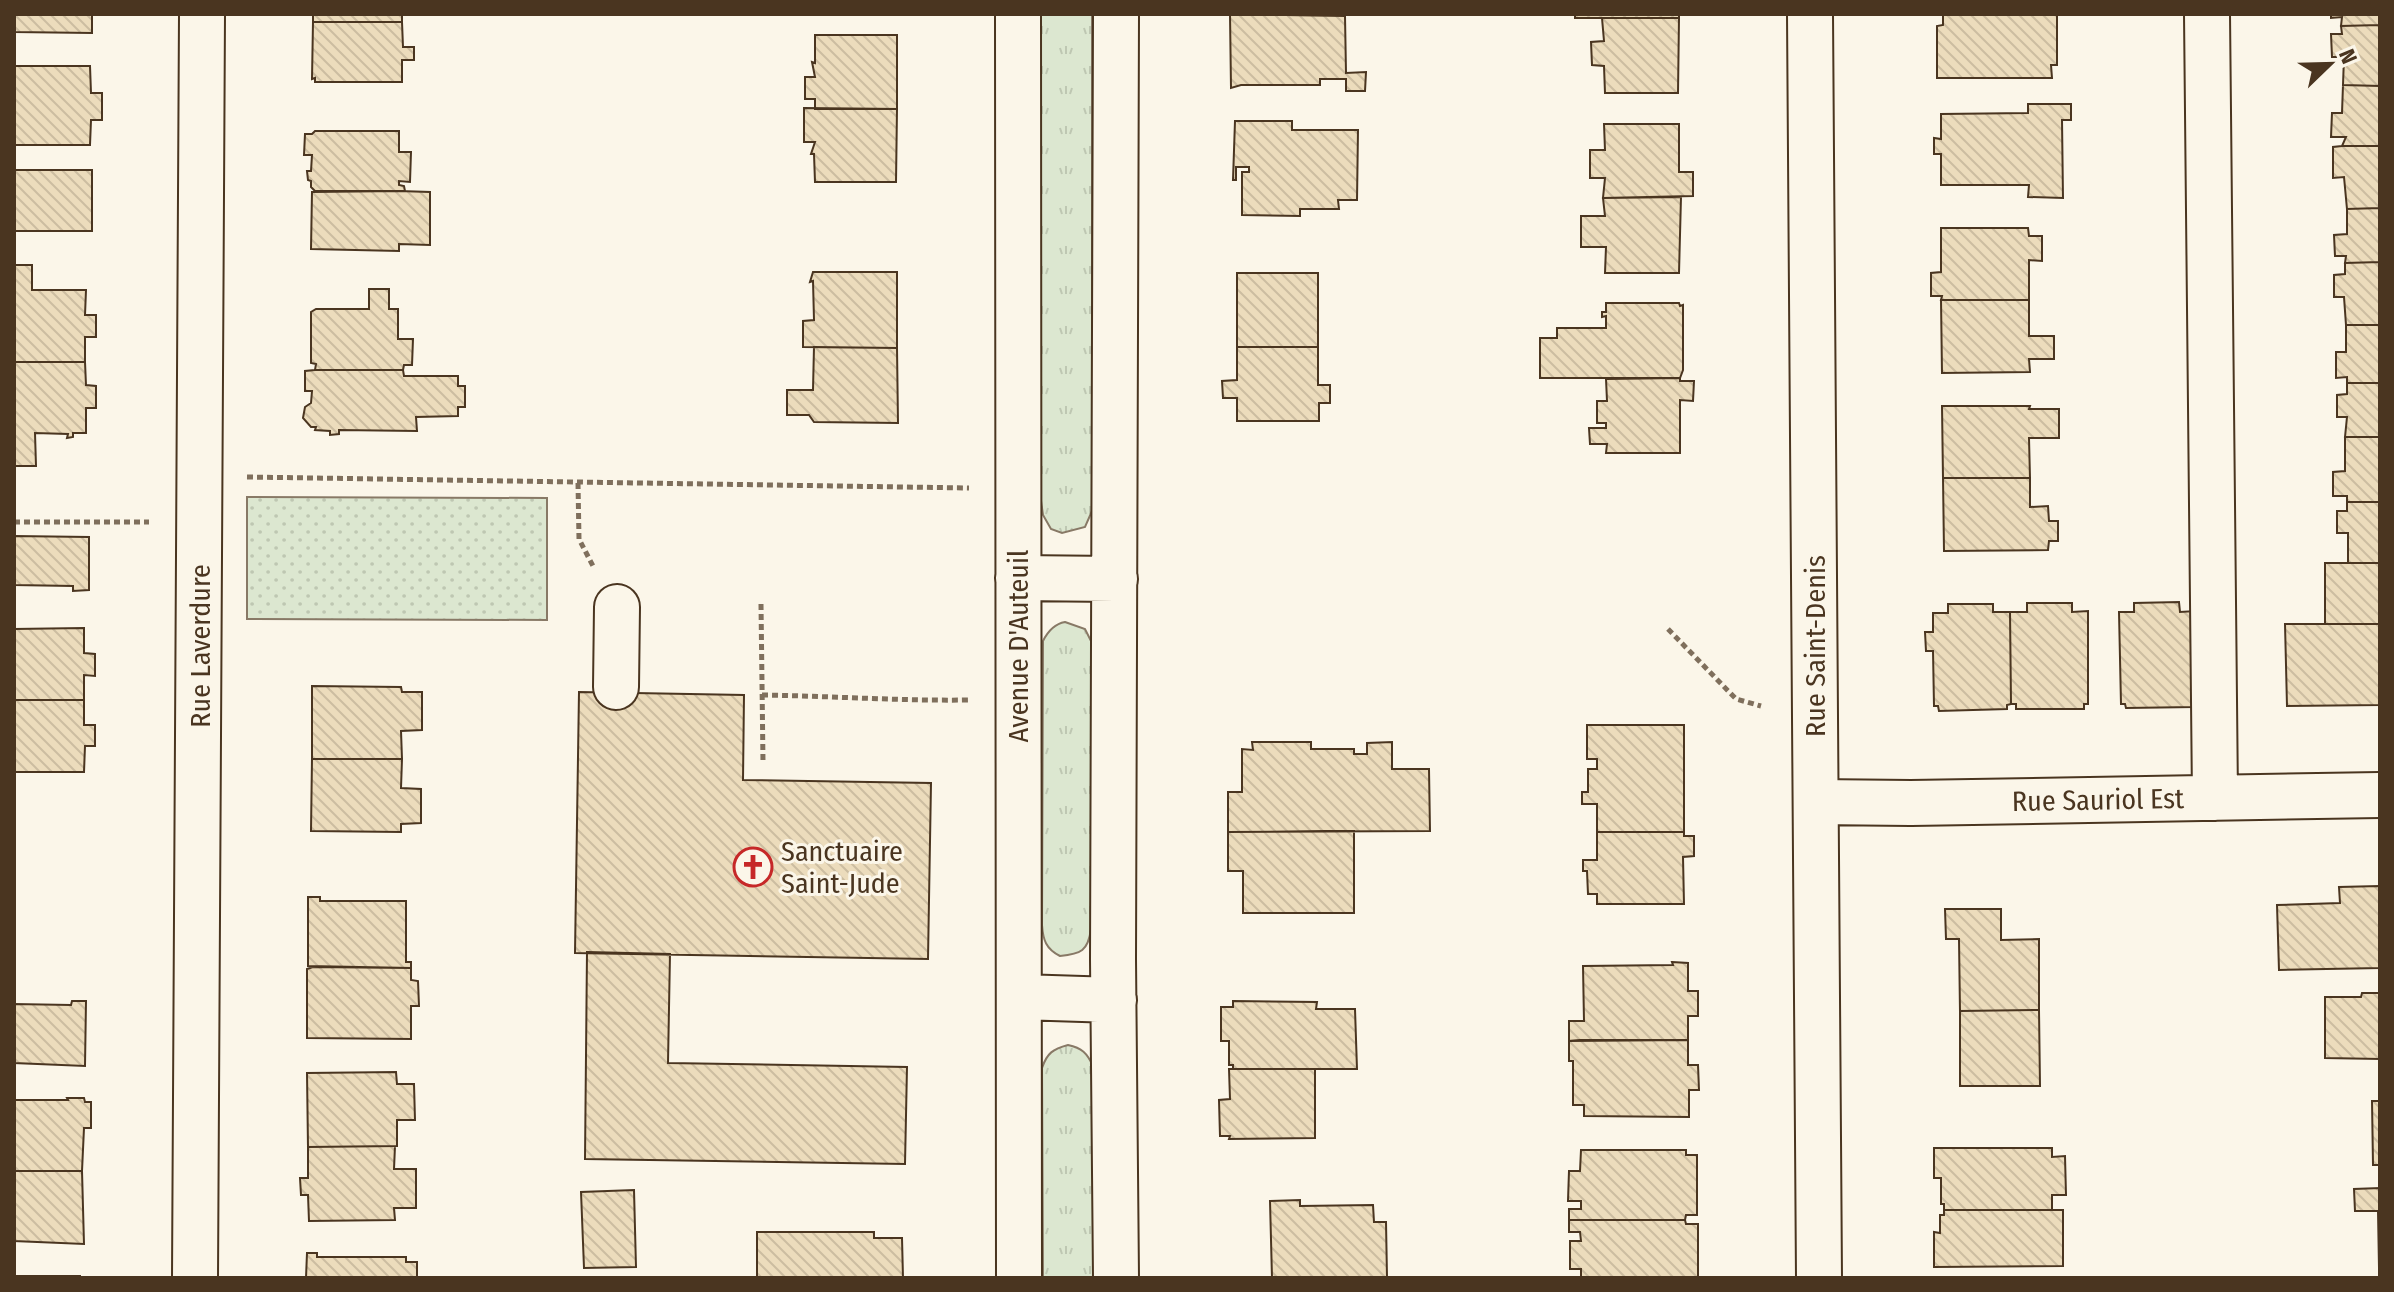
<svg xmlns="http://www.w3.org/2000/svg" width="2394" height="1292" viewBox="0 0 2394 1292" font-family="'Fira Sans Condensed',sans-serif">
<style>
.grass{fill:url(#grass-tufts);stroke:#887966;stroke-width:2}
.garden{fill:url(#garden-dots);stroke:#887966;stroke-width:2}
.building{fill:url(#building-back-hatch);stroke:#4a3520;stroke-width:2}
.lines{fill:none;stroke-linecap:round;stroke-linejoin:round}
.minor-casing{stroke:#4a3520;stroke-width:48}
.path{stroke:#7f6f5c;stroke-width:5;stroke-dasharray:6 4;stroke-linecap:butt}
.minor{stroke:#fbf6e9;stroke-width:44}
.labels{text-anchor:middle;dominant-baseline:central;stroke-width:6;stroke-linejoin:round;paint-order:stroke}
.street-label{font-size:28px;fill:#4a3520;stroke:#fbf6e9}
.poi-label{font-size:28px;fill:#4a3520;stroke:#fbf6e9;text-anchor:start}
</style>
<defs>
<pattern id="grass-tufts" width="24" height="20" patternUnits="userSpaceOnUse" patternTransform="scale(2)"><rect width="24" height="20" fill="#dce7d0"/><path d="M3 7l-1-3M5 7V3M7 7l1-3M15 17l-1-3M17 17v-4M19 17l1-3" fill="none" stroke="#bec7b2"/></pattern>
<pattern id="garden-dots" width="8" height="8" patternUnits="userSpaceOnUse" patternTransform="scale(2)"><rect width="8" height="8" fill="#dce7d0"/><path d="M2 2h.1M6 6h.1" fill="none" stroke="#bec7b2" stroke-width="1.8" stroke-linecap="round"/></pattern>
<pattern id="building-back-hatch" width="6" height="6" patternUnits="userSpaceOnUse" patternTransform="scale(2)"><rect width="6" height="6" fill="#ecdcbc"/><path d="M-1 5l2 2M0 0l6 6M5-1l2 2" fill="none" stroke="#ccbda1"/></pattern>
</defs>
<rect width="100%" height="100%" fill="#fbf6e9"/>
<path class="grass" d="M1041,14H1092V511L1085,527L1062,533L1051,529L1043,515L1041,501Z
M1065,622L1085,629L1093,645L1091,929C1088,951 1081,954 1060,956C1046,949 1043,940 1042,925L1043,641C1048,631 1054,624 1065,622Z
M1068,1045C1082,1048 1087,1053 1093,1066V1278H1043L1042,1068C1047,1053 1053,1049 1068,1045Z"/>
<path class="garden" d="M247,497L547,498V620L247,619Z"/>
<path class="building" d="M14,14H92V33L14,32Z
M313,14H402V22H313Z
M1230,14L1345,16L1346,73L1366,72L1365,91H1346V79H1320V85H1241L1231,88Z
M1575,14H1679V18H1575Z
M1943,14H2057V65H2051L2052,78H1937V26L1943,25Z
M2331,14H2380V25L2341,26L2342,17L2331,18Z
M1602,18H1679L1678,93H1605L1604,66L1592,65L1591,42L1604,41Z
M313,22H402L403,47H414V60H402V82H315V78L312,79Z
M2380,25V86L2343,85L2344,57H2332L2331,34H2342L2341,26Z
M815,35H897V109H815V99H805V77H815L812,62L815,63Z
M14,66H90L91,93H102V120H91L90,145H14Z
M2343,85L2380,86V146H2342L2346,137H2331L2332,113H2342Z
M2028,104H2071V120H2062L2063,198L2028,197L2029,185H1941V154H1934V138L1941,139V114L2028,113Z
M804,108L897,109L896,182H815L814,154H811L815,142H804Z
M1235,121H1292V130H1358L1357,200H1338L1339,209H1300V216L1242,215V172H1249V167H1236V180H1233Z
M1604,124H1679V172H1693V196L1603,198L1605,178H1590V150H1605Z
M315,131H399V152H411L410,182L399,181V185L404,186L405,191H315L311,187V181L308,180L307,171H311L312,155H304L305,134H312Z
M2342,146H2380V208L2347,209L2344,177L2333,178V147Z
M14,170H92V231H14Z
M399,191L430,192V245L399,244V251L311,249L312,192Z
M1681,197L1679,273H1605L1606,247H1581V216H1605L1603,198Z
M2380,208V262L2345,263L2346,256H2335L2334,235L2347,234V209Z
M1941,228H2028L2029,236H2042V261L2029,260V300H1941L1942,296H1931V273L1941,272Z
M2380,262V325H2346L2344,297H2334V275L2345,274V263Z
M14,265H32V290H86L85,315H96V337H85V362H14Z
M813,272H897V348L803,347V321L814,320L813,281L810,282Z
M1237,273H1318V347H1237Z
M369,289H389V309H398V339H413L412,365H404L403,370H315L316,364L311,363V312L316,309H369Z
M1941,300H2029V336H2054V359H2029L2030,372L1942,373Z
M1606,303H1679L1680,306L1683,305V370L1680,378H1540V338H1557V328H1606V316L1602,317V312H1606Z
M2346,325H2380V383H2347V377L2336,378V352H2346Z
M814,347L897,348L898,423L814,422L809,415H787V390H813Z
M1237,347H1318V385H1330V403H1319V421H1237V398H1223L1222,381L1237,380Z
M14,362H85L86,385L96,386V408H86V433H73V437L67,438L68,434L35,433L36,466H14Z
M315,370H403L404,376H458V386H465V407H458V416L416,417L417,431L339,430V434L330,435V431L315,430L316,427H311L303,418L305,407L311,403L312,391H305V371Z
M1680,378V381H1694L1693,401L1680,400V453H1606L1607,444H1590L1589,428H1606V423H1597V401H1607L1606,379Z
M2347,383H2380V437H2345L2347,417H2337V395L2347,394Z
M1942,406H2030L2029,409H2059V438H2029L2030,478H1943Z
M2345,437H2380V502H2347V496H2333V472L2345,471Z
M1943,478H2030V507L2048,506L2049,521H2058V541H2049L2048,550L1944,551Z
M2347,502H2380V563H2348V533H2337V511H2347Z
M14,536L89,537V590L73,591V586L14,585Z
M2325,563H2380V624H2325Z
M2179,602L2180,612L2196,611L2194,707L2126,708L2125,704H2121L2119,612H2134V603Z
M2027,603H2072V612L2088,611V704H2084V709H2016V704H2011L2010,612H2027Z
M1948,604H1993V612H2010L2011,704L2007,705V709L1939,711L1938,706H1934L1933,651H1926L1925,632H1933V613H1948Z
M2285,624H2380V705L2287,706Z
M84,628V653L95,654V676L84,675V700H14V629Z
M312,686L401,687L402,692H422V730L401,731L402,759H312Z
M579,692L744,695L743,780L931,783L928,959L575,953Z
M14,700H84V725H95V746H85L84,772H14Z
M1587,725H1684V832H1597V804H1582V792H1588V769H1597V759H1587Z
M1252,742H1311V749H1354V754H1367V743L1392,742V769H1429L1430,831L1228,832V792H1242V749L1253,750Z
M312,759H402L401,788L421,789V823L401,824V832L311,831Z
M1354,831V913H1243V871H1228V832Z
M1597,832H1684V836H1694V856L1683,857L1684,904H1597V894H1588L1587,871H1583V860H1597Z
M2379,886L2380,968L2279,970L2277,905L2340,903L2339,887Z
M308,897H320V901H406V962H411V968L308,966Z
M1945,909H2001V940L2039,939V1010L1960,1011L1959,939H1946Z
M587,952L670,954L668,1063L907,1067L905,1164L585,1159Z
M1672,962L1688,963V991H1698V1016H1688V1040L1569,1041V1021H1584L1583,966L1673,965Z
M313,967L411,968V980L418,981L419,1006H411V1039L307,1038V969Z
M2362,993H2380V1059L2325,1058V997H2361Z
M72,1001H86L85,1066L14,1063V1004L71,1005Z
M1233,1001L1317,1002L1316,1009H1355L1357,1069H1233V1065H1229V1041H1221V1007H1233Z
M2039,1010L2040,1086H1960V1011Z
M1580,1040H1688V1065H1698L1699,1090H1689V1117L1584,1116V1105H1573V1061H1569V1041Z
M1229,1069H1315V1138L1229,1139L1230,1136H1220L1219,1100L1230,1099Z
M396,1072L397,1084H414L415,1120H397V1146L308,1147L307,1073Z
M67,1098H84L85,1102H91V1128H84L82,1171H14V1100H68Z
M2372,1101H2380V1165H2373Z
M395,1146L394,1169H416V1208H394L395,1220L309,1221L308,1195H301L300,1178H308V1147Z
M1934,1148H2052V1157L2065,1156L2066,1195H2052V1210H1944V1204H1941V1178H1934Z
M1581,1150H1686V1155H1697V1215H1686L1685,1220H1569V1209H1581V1201H1568L1569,1171H1580Z
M14,1171H82L84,1244L14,1241Z
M2380,1188V1268H2379L2378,1211H2355L2354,1189Z
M634,1190L636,1267L584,1268L581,1192Z
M1300,1200V1206L1373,1205L1374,1222H1386L1387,1277L1272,1278L1270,1201Z
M1944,1210H2063V1266L1934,1267V1232L1940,1233V1215H1944Z
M1569,1220H1685L1686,1224H1698V1278H1581V1269H1570V1241H1581L1580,1232H1569Z
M757,1232H874V1238H902L903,1278H757Z
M307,1253H317V1257H406V1262H417V1278H306Z
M14,1276H80V1278H14Z"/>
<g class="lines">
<g class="minor-casing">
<path id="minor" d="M1018,14L1019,1278
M1810,14L1819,1278
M2207,14L2215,798
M1018,578L1115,579
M616,687L617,607
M1816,802L1911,803L2380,795
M1020,997L1114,1000
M195,1278L202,14
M1116,1278L1113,959L1116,14"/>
</g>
<path class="path" d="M247,477L969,488
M578,483L579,539L593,566
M14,522H149
M761,604L763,762
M1668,629L1736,699L1761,706
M762,695C831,696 899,701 968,700"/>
<use href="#minor" class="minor"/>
</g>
<defs>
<g id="church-ring" transform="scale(2)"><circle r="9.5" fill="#fbf6e9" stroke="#c62828" stroke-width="1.5"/><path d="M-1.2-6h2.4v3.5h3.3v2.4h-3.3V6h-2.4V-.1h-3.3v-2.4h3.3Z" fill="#c62828"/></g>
</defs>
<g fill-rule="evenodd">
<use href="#church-ring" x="753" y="867"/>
</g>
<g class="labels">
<g class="street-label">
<text transform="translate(200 646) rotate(-90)">Rue Laverdure</text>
<text transform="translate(1018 646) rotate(-90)">Avenue D'Auteuil</text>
<text transform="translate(1815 646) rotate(-90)">Rue Saint-Denis</text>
<text transform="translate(2098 800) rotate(-1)">Rue Sauriol Est</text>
</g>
<g class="poi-label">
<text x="781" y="851">Sanctuaire<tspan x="781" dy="32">Saint-Jude</tspan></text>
</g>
</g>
<rect width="2394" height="1292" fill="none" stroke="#4a3520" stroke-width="32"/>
<g transform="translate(2330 64) rotate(67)" stroke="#fbf6e9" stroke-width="6" paint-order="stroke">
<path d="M0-6L14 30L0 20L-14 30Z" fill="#4a3520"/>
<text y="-12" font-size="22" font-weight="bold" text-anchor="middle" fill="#4a3520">N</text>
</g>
</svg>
